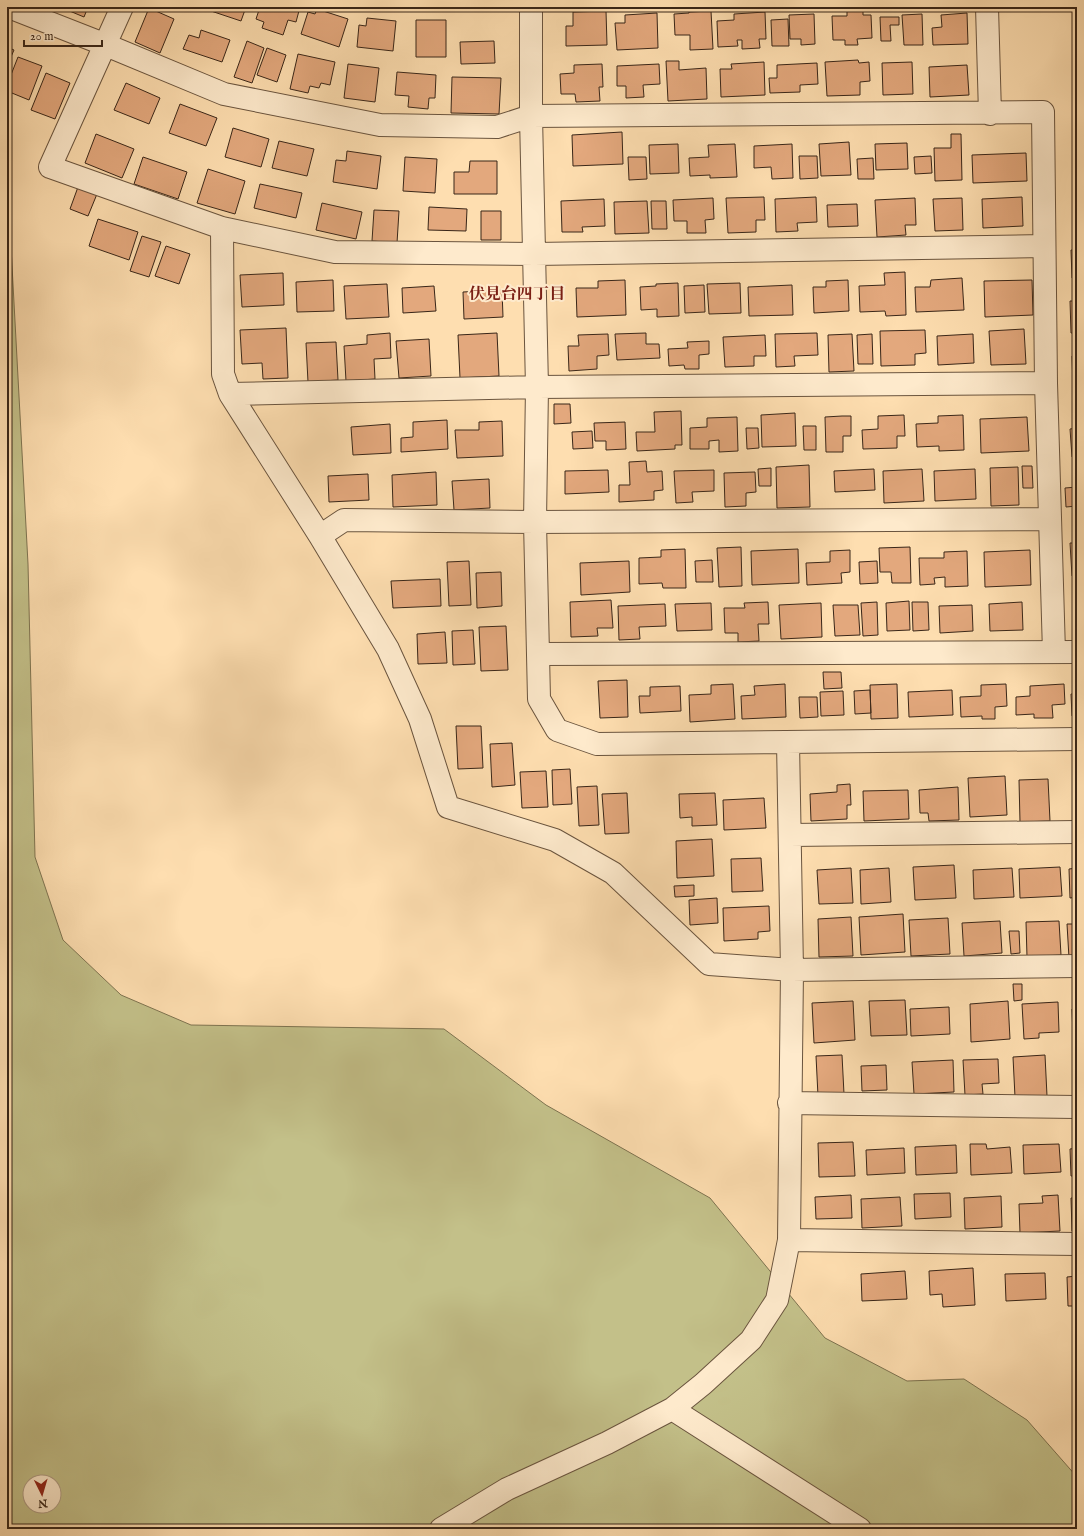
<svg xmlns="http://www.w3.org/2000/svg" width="1084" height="1536" viewBox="0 0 1084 1536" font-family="'IM FELL English','Noto Serif JP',serif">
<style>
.green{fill:#c3c089;stroke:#7e7350;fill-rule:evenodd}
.building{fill:#e3a87d;stroke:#392618}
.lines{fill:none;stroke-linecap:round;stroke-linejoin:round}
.minor-casing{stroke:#6a543e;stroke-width:24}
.minor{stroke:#feeacc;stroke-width:22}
.labels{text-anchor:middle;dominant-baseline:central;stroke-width:4;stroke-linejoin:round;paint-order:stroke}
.neighbourhood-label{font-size:16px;font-weight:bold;fill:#7a1f14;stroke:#feeacc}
</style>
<rect width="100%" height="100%" fill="#fedeb0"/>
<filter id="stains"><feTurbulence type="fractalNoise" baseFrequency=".005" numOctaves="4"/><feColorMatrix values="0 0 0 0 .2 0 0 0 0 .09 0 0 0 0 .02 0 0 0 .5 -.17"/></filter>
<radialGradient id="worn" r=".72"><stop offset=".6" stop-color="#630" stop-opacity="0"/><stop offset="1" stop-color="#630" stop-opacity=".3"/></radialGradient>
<path class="green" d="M7,172L28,564L35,857L63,940L121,995L191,1025L444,1029L546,1105L710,1198L825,1338L907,1381L964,1379L1027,1420L1077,1477V1529H7ZM30,1482H54V1506H30Z"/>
<path class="building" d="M60,7H88L84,17Z
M209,7H246L241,21L208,10Z
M260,7H300L296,22L288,20L283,35L262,28L264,22L256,19Z
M847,7H863V15H871L872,38L857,39L858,45H845V40H833L832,16H847Z
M149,8L174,19L160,53L135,42Z
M317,9L348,19L339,47L301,34L308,12L315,14Z
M606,11L607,45L566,46V26H573V12Z
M711,11L713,49L690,50V35H675L674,14L689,13V12Z
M765,12L766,39H759L760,48L742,49V40H737L738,46L718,47L717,21L734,20V14Z
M657,13L658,48L617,50L615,23H625V15Z
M967,13L968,44L933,45L932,28L942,27L941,15Z
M814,14L815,44L801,45V39H790L789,15Z
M922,14L923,45H904L902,15Z
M880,17H899V25H890L891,41H881Z
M367,18L396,21L393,51L357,47L359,25L366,26Z
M788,19L789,46H772L771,20Z
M416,20H446V57H416Z
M201,30L230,40L222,62L183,49L189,35L199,38Z
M247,41L264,48L252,83L234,77Z
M494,41L495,63L461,64L460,42Z
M7,47L14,50L7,66Z
M267,48L286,55L277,82L257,75Z
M298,54L335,62L330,85L321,83L319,88L310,86L308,93L290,89Z
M18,57L42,66L29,100L7,91V85Z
M858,60L859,63L869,62L870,81L860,82V95L827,96L825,62Z
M666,61H679V70L706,68L707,99L668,101Z
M764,62L765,95L721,97L720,69H732L731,64Z
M912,62L913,94L883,95L882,63Z
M817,63L818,84L800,85V92L770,93L769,78H777V65Z
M348,64L379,68L375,102L344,98Z
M602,64L603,87H599L600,101L576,102L575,94H561L560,74L574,73V65Z
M659,64L660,84L643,85L644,97L626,98V86H617V66Z
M967,65L969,95L930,97L929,67Z
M397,72L436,75L435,98H429L428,109L408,107L409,96L395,95Z
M46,73L70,83L55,119L31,110Z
M452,77L501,78L499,114L451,113Z
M126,83L160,98L149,124L114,110Z
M180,104L217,118L206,146L169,133Z
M233,128L269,139L261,167L225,157Z
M622,132L623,164L573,166L572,135Z
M96,134L134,149L122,178L85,163Z
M951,134H961L962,180L935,181L934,148H951Z
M1075,135H1077V154H1075Z
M279,141L314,149L307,176L272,168Z
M849,142L851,175L821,176L819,144Z
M907,143L908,169L876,170L875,144Z
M678,144L679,173L650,174L649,145Z
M735,144L737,177L710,178V175L690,176L689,158L709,157L708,145Z
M792,144L793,178L772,179L771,167L754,168V146Z
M347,151L381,156L377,189L333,182L336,160L346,161Z
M1026,153L1027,181L973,183L972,155Z
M799,156H817L818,178L800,179Z
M931,156L932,173L915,174L914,157Z
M143,157L187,172L178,199L134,184Z
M405,157L437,159L435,193L403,191Z
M628,157H646L647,179L629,180Z
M873,158L874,179H858L857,159Z
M470,161H497V194H454V172H469Z
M208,169L245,181L235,214L197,203Z
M260,184L302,193L296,218L254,208Z
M78,187L97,194L88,216L70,209Z
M764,197L765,220H756V232L728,233L726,198Z
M816,197L817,222L797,223L798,231L776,232L775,199Z
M1022,197L1023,226L983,228L982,199Z
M713,198L714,219L705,220L706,233H687V221H674L673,200Z
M915,198L916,225H905L906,235L877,237L875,200Z
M962,198L963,230L935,231L933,199Z
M604,199L605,226L582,227L583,232H562L561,201Z
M647,201L649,233L615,234L614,202Z
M651,201H666L667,229H652Z
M322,203L362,212L356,239L316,230Z
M857,204L858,226L828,227L827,205Z
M429,207L467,209L466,231L428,230Z
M374,210L399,211L397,243L372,241Z
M481,211H501V240H481Z
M98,219L138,232L129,260L89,246Z
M142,236L161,242L149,277L130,271Z
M166,246L190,254L179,284L155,276Z
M1071,250H1077V277L1072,278Z
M905,272L906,315L886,316L885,311L860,312L859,286L885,285L884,273Z
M283,273L284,305L242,307L240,275Z
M962,278L964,310L916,312L915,287H930L931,280Z
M333,280L334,311L297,312L296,282Z
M625,280L626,315L577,317L576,288H598V281Z
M848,280L849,311L814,313L813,287H826V281Z
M1032,280L1033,315L985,317L984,281Z
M678,283L679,316L657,317V309L641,310L640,287L656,286V284Z
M740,283L741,313L709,314L707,284Z
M387,284L389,317L346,319L344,286Z
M704,285L705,312L685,313L684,286Z
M792,285L793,315L749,316L748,287Z
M434,286L436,311L403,313L402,288Z
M502,290L503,317L464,319L463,292Z
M1070,301H1077V333H1071Z
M286,328L288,378L263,379L262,363L242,364L240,330Z
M1024,329L1026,364L991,365L989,331Z
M925,330L926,353L915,354V365L881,366L880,331Z
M390,333L391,358L374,359L375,379L346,381L344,346L367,344V335Z
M497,333L499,376L460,378L458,335Z
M646,333V344H659L660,358L617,360L615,334Z
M817,333L818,355L794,356L795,366L776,367L775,334Z
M608,334L609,355L597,356V369L569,371L568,346H579L578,335Z
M852,334L854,371L829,372L828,335Z
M872,334L873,364H858L857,335Z
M973,334L974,363L938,365L937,336Z
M765,335L766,356H754V366L725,367L723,337Z
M429,339L431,376L399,378L396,341Z
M709,341V354L699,355V369H685L684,365L669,366L668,349L688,348L687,342Z
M336,342L338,380L308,382L306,343Z
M1072,356H1077V386H1073Z
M554,404H570L571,423L554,424Z
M681,411L682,445H675V449L637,451L636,432H655L654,412Z
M795,413L796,446L762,447L761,415Z
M904,415L905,436H897V448L863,449L862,430L878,429V416Z
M963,415L964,450L939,451V446L917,447L916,424L938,423V416Z
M842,416H851V436H843V452H826L825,417Z
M737,417L738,451L719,452V440L709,441V449H690V428L707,427V418Z
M1027,417L1029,451L981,453L980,419Z
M447,420L448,449L401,452V438L413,437V422Z
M502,421L503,456L457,458L455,430H479V422Z
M625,422L626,449L606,450V441H595L594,423Z
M390,424L391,453L353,455L351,427Z
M803,426H816V450H804Z
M746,428H758L759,448L747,449Z
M1077,428V457H1072L1070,429Z
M592,431L593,448L573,449L572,432Z
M646,461L647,472L662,471L663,490L654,491V500L619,502V485H630L629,462Z
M809,465L810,507L777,508L776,467Z
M1022,466H1032L1033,488H1023Z
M1018,467L1019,505L991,506L990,468Z
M771,468V486H759L758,469Z
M874,469L875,490L835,492L834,471Z
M922,469L924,501L884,503L883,471Z
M975,469L976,499L935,501L934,471Z
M608,470L609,492L565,494V471Z
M714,470V491L692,492L693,502L676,503L674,471Z
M436,472L437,505L393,507L392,475Z
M755,472L756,492L746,493V506L725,507L724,473Z
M368,474L369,500L329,502L328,476Z
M489,479L490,508L454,510L452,481Z
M1077,487V506L1066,507L1065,488Z
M1070,543H1077V576H1072Z
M741,547L742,586L719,587L717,548Z
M910,547L911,583H892L891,572H880L879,548Z
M685,549L686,588H663L662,583L639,584V558L661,557V550Z
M798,549L799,583L752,585L751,551Z
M850,550V572L841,573L842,583L807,585L806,563L830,562V551Z
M1030,550L1031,585L985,587L984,552Z
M967,551L968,586L945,587V577L934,578L935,584L920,585L919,558H944V552Z
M712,560L713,582H696L695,561Z
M469,561L471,605L449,606L447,562Z
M629,561L630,592L581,595L580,563Z
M877,561L878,583L860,584L859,562Z
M501,572L502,606L477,608L476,573Z
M440,579L441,606L393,608L391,581Z
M611,600L613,628H597L598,636L571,637L570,602Z
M909,601L910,630L887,631L886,603Z
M768,602L769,624H758L759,641L738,642V633H725L724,608H745L744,603Z
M877,602L878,635L863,636L861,603Z
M912,602H928L929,630L913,631Z
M1022,602L1023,630L990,631L989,604Z
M711,603L712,630L677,631L675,604Z
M821,603L822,637L781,639L779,605Z
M1073,603H1077V633H1074Z
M665,604L666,626L639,627L640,639L619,640L618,606Z
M833,605H858L860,635L835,636Z
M972,605L973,631L940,633L939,606Z
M506,626L508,670L481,671L479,627Z
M473,630L475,664L453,665L452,631Z
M445,632L447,663L418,664L417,634Z
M823,672H841L842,688L824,689Z
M627,680L628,717L600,718L598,681Z
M733,684L735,719L690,722L689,695L711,694V685Z
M785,684L786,717L742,719L741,696L755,695L754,686Z
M897,684L898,718L871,719L870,685Z
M1006,684L1007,706L995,707V719H982V716L961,717L960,697L981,696V685Z
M1064,684L1065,704L1052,705L1053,718H1034V714L1016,715V697L1030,696V686Z
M680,686L681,711L640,713L639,696H650V687Z
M870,690L871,713L855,714L854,691Z
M952,690L953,715L909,717L908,692Z
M843,691L844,715L821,716L820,692Z
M1071,694H1077V716H1072Z
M799,697H817L818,717L800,718Z
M456,726H481L483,768L458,769Z
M512,743L515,785L492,787L490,744Z
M570,769L572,804L553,805L552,770Z
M546,771L548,807L522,808L520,772Z
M1005,776L1007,815L970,817L968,778Z
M1048,779L1050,821L1020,822L1019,780Z
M850,784L851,805H847V819L811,821L810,794L837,792V785Z
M597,786L599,825L579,826L577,787Z
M958,787L959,820L929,821L928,813H920L919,790Z
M908,790L909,819L864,821L863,791Z
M627,793L629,833L605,834L602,794Z
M715,793L717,825L692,826V817L680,818L679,794Z
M764,798L766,828L724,830L723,800Z
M712,839L714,876L677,878L676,841Z
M761,858L763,891L732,892L731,859Z
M954,865L956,898L915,900L913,867Z
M1060,867L1062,896L1020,898L1019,869Z
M851,868L853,903L819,904L817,870Z
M889,868L891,902L861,904L860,870Z
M1012,868L1014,897L974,899L973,870Z
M1077,868V897L1070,898L1069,869Z
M694,885V896L675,897L674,886Z
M717,898L718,923L690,925L689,900Z
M769,906L770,931L758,932V939L724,941L723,908Z
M903,914L905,952L861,955L859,917Z
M851,917L853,956L819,957L818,919Z
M948,918L950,954L911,956L909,920Z
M1000,921L1002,953L964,956L962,923Z
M1059,921L1061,955L1027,957L1026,922Z
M1067,924H1077V958H1069Z
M1009,931H1019L1020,953L1011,954Z
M1013,984H1022V1000L1014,1001Z
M905,1000L907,1035L871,1036L869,1001Z
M853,1001L855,1040L814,1043L812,1003Z
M1008,1001L1010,1039L971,1042L970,1004Z
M1058,1002L1059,1032L1039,1033V1038L1024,1039L1022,1004Z
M949,1007L950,1034L911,1036L910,1009Z
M1072,1009H1077V1035L1073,1036Z
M842,1055L844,1094L818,1096L816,1056Z
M1045,1055L1047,1096L1015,1097L1013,1057Z
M998,1059L999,1083L982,1084L983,1094L965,1095L963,1060Z
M953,1060L954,1092L914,1094L912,1062Z
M886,1065L887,1090L862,1091L861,1066Z
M853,1142L855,1176L819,1177L818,1143Z
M970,1144H986L987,1149L1010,1147L1012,1173L971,1175Z
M1059,1144L1061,1172L1024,1174L1023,1145Z
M956,1145L957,1173L916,1175L915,1147Z
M904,1148L905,1173L867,1175L866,1150Z
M1077,1148V1176H1071L1070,1149Z
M950,1193L951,1217L915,1219L914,1194Z
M851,1195L852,1218L816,1219L815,1197Z
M1058,1195L1060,1231L1020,1233L1019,1204L1043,1203L1042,1196Z
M1001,1196L1002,1227L965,1229L964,1198Z
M900,1197L902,1226L862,1228L861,1199Z
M1071,1198H1077V1231H1072Z
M973,1268L975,1305L943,1307L942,1294L930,1295L929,1271Z
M905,1271L907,1299L862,1301L861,1274Z
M1045,1273L1046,1299L1006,1301L1005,1274Z
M1077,1276V1306H1068L1067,1277Z"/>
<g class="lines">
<g class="minor-casing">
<path id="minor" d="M9,7L106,45L224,94L380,125L497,127L531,116L1043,112L1046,383L1054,652
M122,7L50,167L222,228L335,252L535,254L1044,246
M531,7V116L537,387L535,522L539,699L557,730L597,744L1077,739
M987,7L990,114
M222,228L223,374L230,394L537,387L1046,383
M230,394L320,536L388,649L420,719L448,807L555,840L613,873L709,964L792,970L1077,966
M320,536L344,520L535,522L1050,519
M539,654L1077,652
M788,742L792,970L789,1240L1077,1244
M790,835L1077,832
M789,1103L1077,1107
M789,1240L777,1300L751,1340L703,1384L672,1409L860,1529
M441,1529L507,1489L607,1443L672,1409"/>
</g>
<use href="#minor" class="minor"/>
</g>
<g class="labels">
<g class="neighbourhood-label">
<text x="517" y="295">伏見台四丁目</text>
</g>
</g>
<rect width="1084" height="1536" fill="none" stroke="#fedeb0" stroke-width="24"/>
<rect x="8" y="8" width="1068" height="1520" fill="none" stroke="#392618" stroke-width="2"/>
<rect x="12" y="12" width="1060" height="1512" fill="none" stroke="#392618"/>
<g transform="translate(42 1494) rotate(175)"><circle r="19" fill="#feeacc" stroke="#af9c84"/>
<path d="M0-3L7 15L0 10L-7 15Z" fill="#8f2418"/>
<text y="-6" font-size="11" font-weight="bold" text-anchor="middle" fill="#392618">N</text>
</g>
<path d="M24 40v6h78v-6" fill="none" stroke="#392618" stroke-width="2"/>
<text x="30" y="40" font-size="12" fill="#392618" stroke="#feeacc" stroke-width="3" paint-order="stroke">20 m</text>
<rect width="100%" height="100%" filter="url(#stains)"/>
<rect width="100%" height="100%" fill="url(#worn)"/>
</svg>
